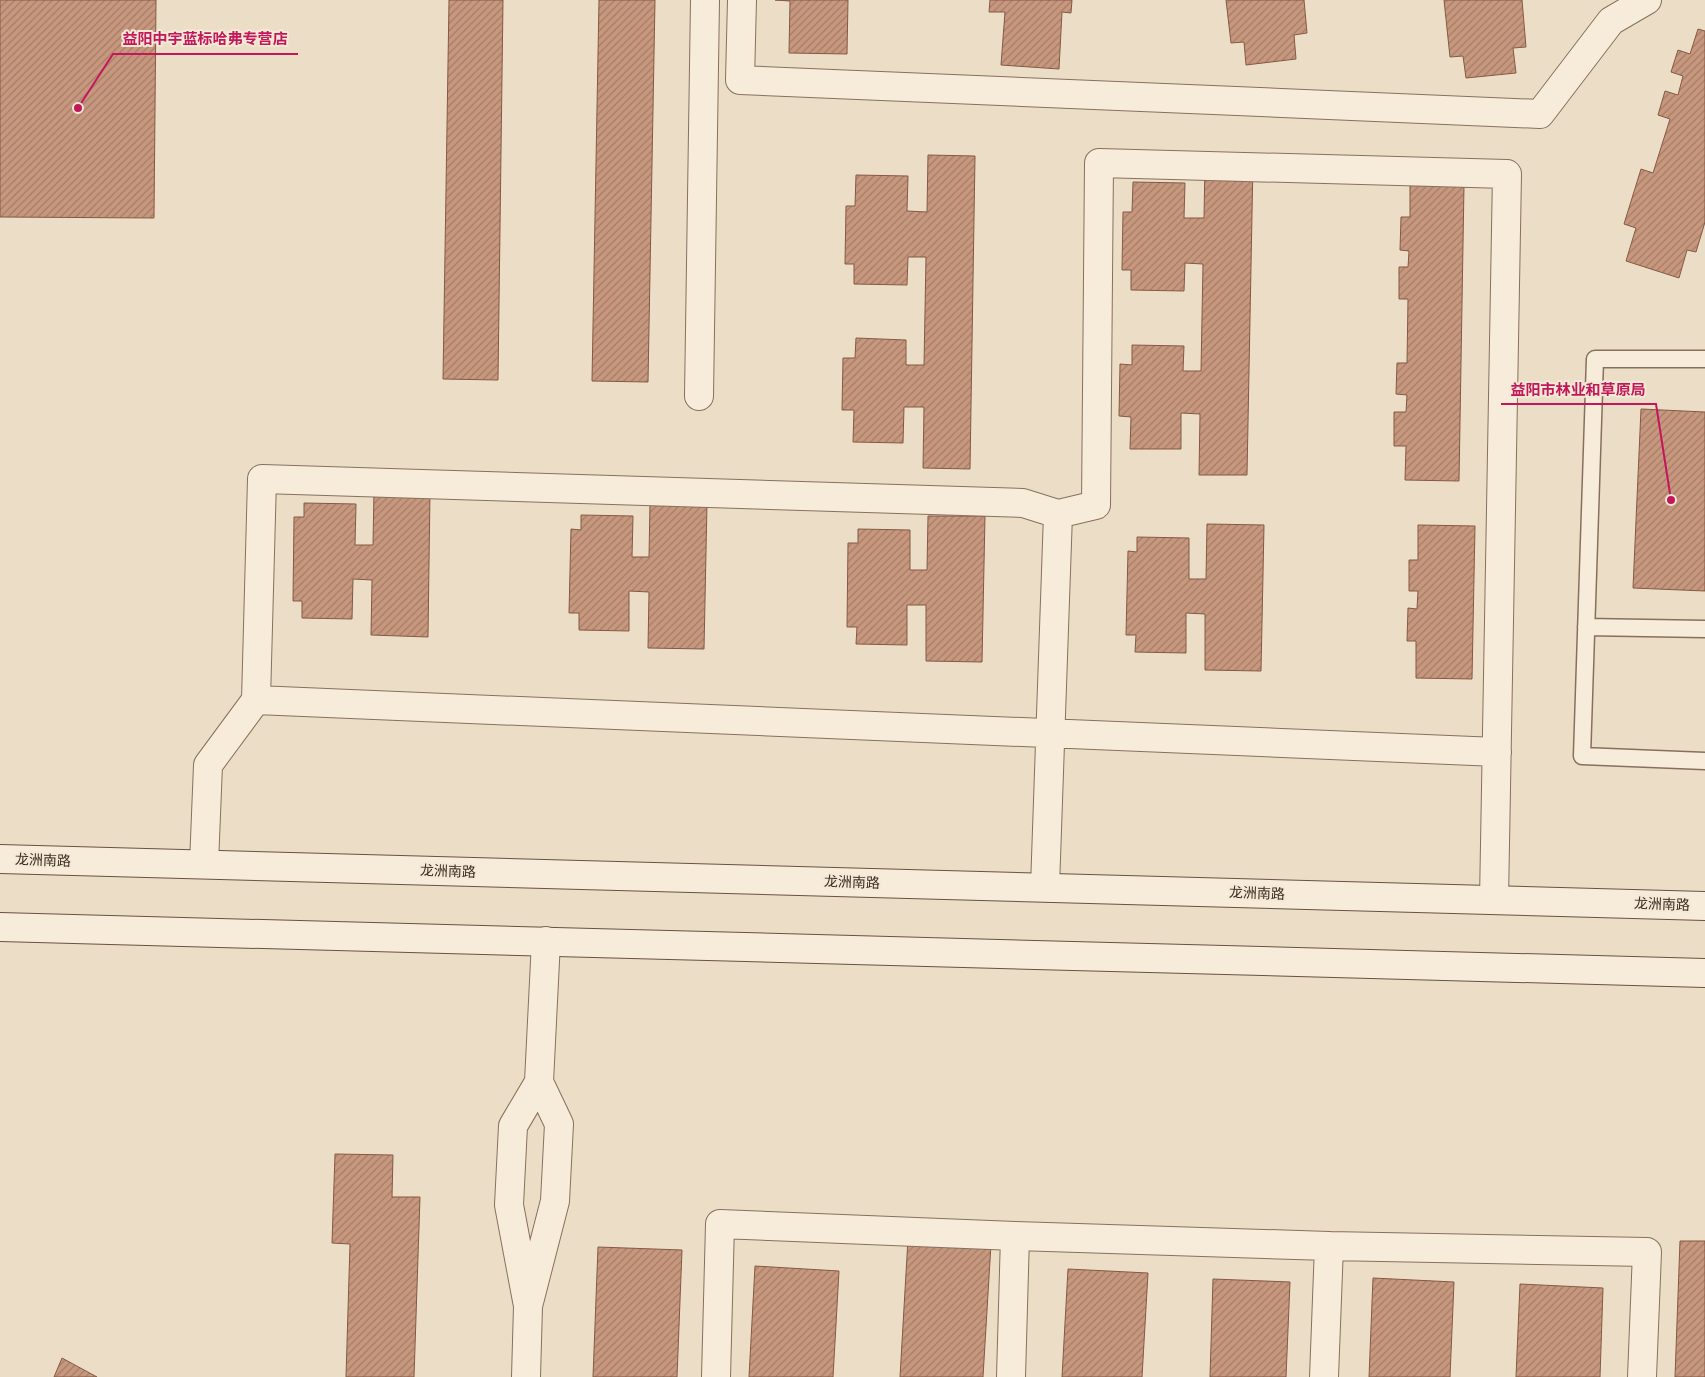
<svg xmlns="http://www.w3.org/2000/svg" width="1705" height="1377" viewBox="0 0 1705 1377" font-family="'Crimson Pro','Noto Sans SC',serif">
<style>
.building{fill:url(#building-hatch);stroke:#845944}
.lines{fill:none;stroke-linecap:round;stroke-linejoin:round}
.service-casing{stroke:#86705d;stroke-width:19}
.minor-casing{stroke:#86705d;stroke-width:30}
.secondary-casing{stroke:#685140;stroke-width:30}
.service{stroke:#f7ecd9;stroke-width:16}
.minor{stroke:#f7ecd9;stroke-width:28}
.secondary{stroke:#f7ecd9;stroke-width:28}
.labels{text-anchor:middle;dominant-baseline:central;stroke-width:4;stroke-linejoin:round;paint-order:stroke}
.street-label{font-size:14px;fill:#372920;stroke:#f4e9d5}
.leader{fill:none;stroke:#c2185b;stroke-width:2}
.callout-dot{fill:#c2185b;stroke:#f4e9d5;stroke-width:2}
.callout-label{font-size:15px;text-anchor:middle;font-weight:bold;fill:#c2185b;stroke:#f4e9d5;stroke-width:4;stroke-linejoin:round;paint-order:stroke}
</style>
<defs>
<pattern id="building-hatch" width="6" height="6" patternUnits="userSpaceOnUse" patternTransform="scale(1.25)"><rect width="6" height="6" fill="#c8987e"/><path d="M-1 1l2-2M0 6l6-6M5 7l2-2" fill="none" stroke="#a37c67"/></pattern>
</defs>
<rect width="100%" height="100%" fill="#ecdec6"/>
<path class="building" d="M0,0H156L154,218L0,217Z
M449,0H503L498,380L443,379Z
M599,0H655L648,382L592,381Z
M848,0L847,54L789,53L790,1L775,0Z
M990,0H1072L1071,13L1062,12L1059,69L1001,65L1005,12H989Z
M1226,0H1304L1307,33L1294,35L1296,59L1246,65L1244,42L1231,43Z
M1444,0H1522L1526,47L1513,48L1516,73L1466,78L1463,56L1450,57Z
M1698,29L1705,31V222L1696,252L1687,250L1679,278L1626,261L1636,228L1624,224L1641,169L1653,173L1670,119L1658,115L1665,91L1678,95L1683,76L1671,72L1678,50L1690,54Z
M928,155L975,156L970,469L923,468L924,407H904L903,443L853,442L854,410H842L843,358H855L856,338L906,340V365H924L926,257H908L907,285L854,284V264H845L846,206H855L856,175L908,176L907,211L927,212Z
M1205,161L1253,162L1247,475H1199L1200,414L1181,413V449H1130L1131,417L1119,416L1120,364L1132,365V345L1184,346L1183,371H1201L1203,264L1185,263L1184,291L1131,290V270H1122L1123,212H1132L1133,182L1185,183L1184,218H1204Z
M1410,184L1464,185L1459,481L1405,480L1406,446H1394V412H1406L1407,395L1396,394L1397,363H1407L1408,299H1399V267H1408L1409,251L1400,250L1401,217H1410Z
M1641,409L1705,412V591L1633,588Z
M374,490L430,491L428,637L371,635L372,580L353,579L352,619L302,618V601H293L294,517H304V503L356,504L355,545H373Z
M650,502L707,503L704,649L648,648L649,592L629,591V631L579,630V613H569L571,529L581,530V515L633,516L632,557H649Z
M928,516H985L982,662L926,661V605H907V645L856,644L857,627H847L848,543H858V529L910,530V570H927Z
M1207,524L1264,525L1261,671L1205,670V614L1186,613V653L1135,652L1136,635H1126L1128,551L1137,552V537L1189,538V579H1206Z
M1418,525L1475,526L1472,679L1416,678V641H1407L1408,608L1417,609L1418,591H1409V560H1418Z
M335,1154L393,1155L392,1197H420L414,1377H346L350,1244L332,1243Z
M908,1239L991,1244L983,1377H900Z
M1680,1241H1705V1377H1675Z
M598,1247L682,1250L677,1377H593Z
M755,1266L839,1271L833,1377H749Z
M1068,1269L1148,1273L1142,1377H1062Z
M1373,1278L1454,1282L1450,1377H1369Z
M1213,1279L1290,1282L1286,1377H1210Z
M1520,1284L1603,1288L1600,1377H1516Z
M62,1358L97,1377H54Z"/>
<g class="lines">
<g class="service-casing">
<path id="service" d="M1705,359H1595L1582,756L1705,761
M1586,627L1705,629"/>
</g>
<g class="minor-casing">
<path id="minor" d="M742,0L740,80L1540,114L1611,21L1647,0
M699,396L705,0
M256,700L262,479L1023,503L1058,514
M204,864L208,765L256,700L1497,752
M1045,887L1058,514L1096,505L1099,163L1507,174L1494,900
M539,1082L546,941
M1329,1246L1647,1252L1642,1377
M526,1377L528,1306L509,1205L513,1126L539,1082L559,1124L555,1201L528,1306
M716,1377L720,1224L1015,1236
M1011,1377L1015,1236L1329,1246L1324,1377"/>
</g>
<g class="secondary-casing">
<path id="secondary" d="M0,859L1705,906
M0,927L1705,973"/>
</g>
<use href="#service" class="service"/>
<use href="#minor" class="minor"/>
<use href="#secondary" class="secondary"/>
</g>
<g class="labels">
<g class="street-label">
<text transform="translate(43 860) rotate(2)">龙洲南路</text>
<text transform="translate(448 871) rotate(2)">龙洲南路</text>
<text transform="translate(852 882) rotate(2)">龙洲南路</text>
<text transform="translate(1257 893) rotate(2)">龙洲南路</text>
<text transform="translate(1662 904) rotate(2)">龙洲南路</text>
</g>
</g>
<path class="leader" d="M78 108L113 54H298M1671 500L1656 404H1501"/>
<g class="callout-dot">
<circle cx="78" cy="108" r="5"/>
<circle cx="1671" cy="500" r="5"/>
</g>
<g class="callout-label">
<text x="205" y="44">益阳中宇蓝标哈弗专营店</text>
<text x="1578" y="395">益阳市林业和草原局</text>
</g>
</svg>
